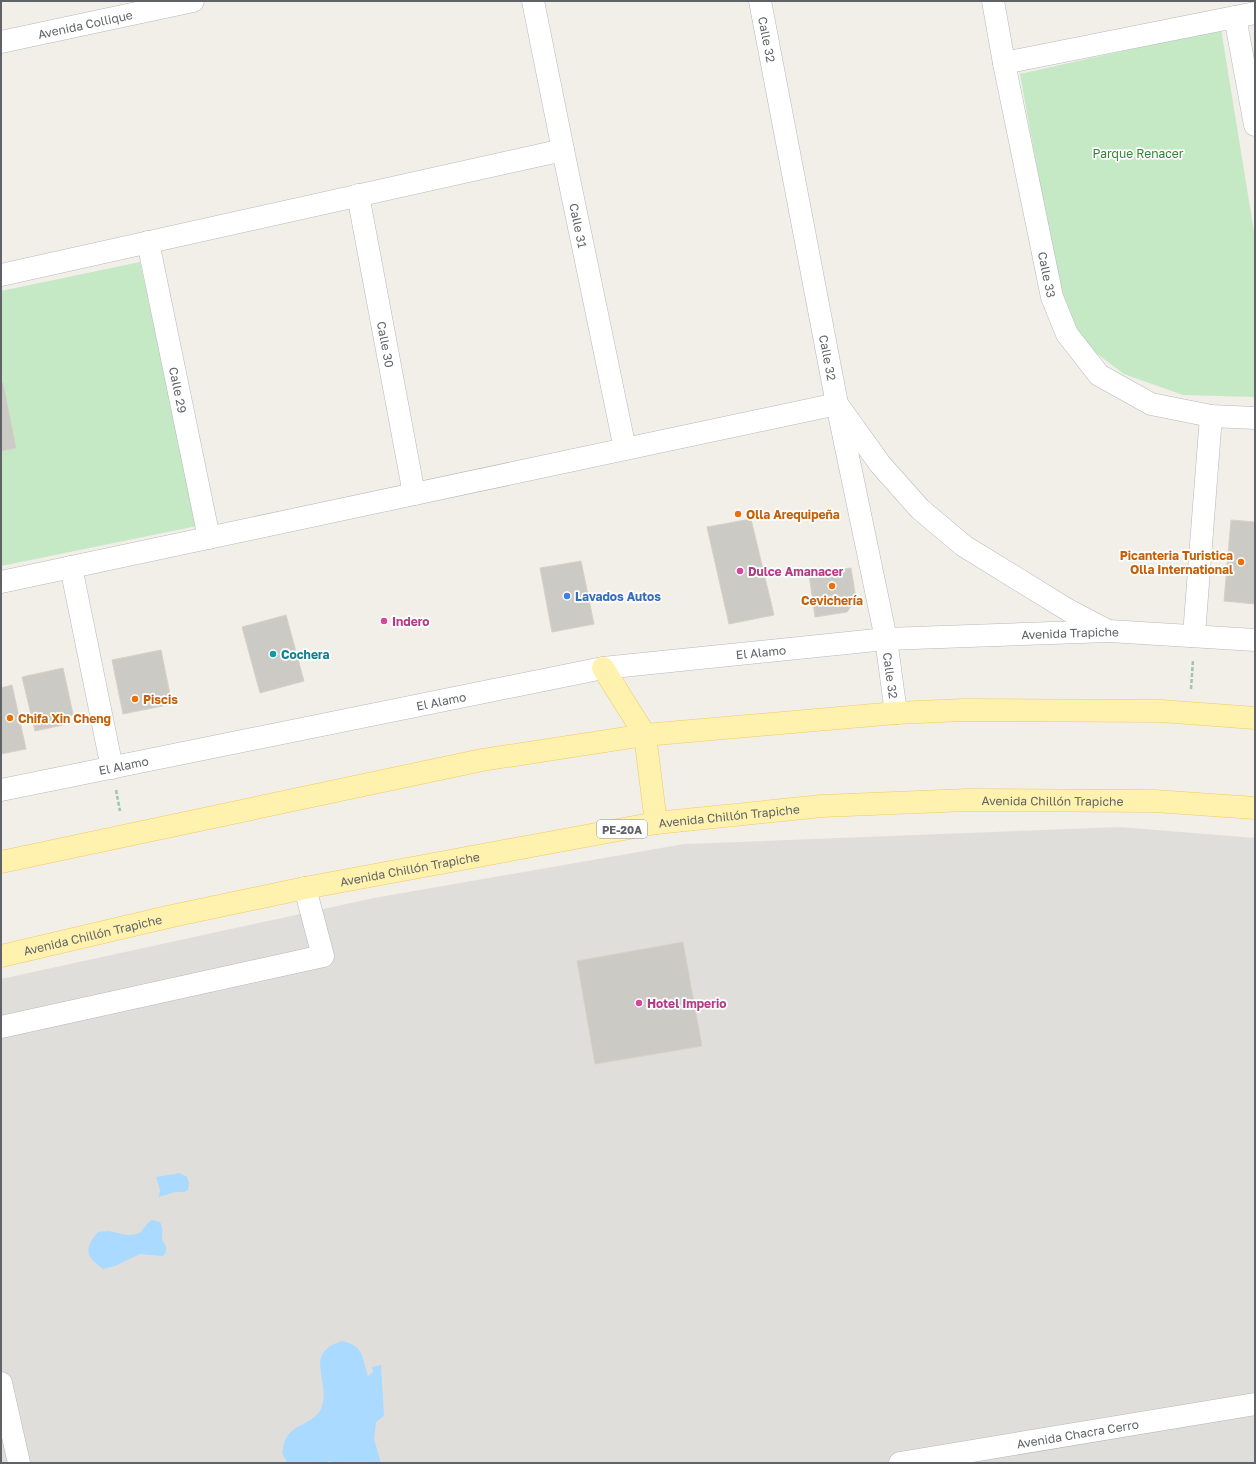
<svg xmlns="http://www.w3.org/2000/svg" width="1256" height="1464" viewBox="0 0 1256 1464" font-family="'Golos Text',sans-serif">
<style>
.industrial{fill:#e0deda}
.green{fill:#c5e8c5}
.water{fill:#aadaff}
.building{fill:#cccac5;stroke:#d6d1c6}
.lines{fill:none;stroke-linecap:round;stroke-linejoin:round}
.minor-casing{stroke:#b5b8bc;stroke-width:23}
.major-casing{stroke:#f2c960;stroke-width:23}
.path{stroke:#9cc7a9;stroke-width:2.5;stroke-dasharray:4 2;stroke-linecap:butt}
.minor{stroke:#fff;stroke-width:22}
.major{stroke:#fff2af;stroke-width:22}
.food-dot{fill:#e8710a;stroke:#fff;stroke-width:1.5}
.hotel-dot{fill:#d1479c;stroke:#fff;stroke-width:1.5}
.shop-dot{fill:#3f7fe0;stroke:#fff;stroke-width:1.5}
.culture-dot{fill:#0f9aa8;stroke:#fff;stroke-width:1.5}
.labels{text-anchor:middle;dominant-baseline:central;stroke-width:3.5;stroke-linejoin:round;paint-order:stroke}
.shield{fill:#fff;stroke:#8f9295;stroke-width:1}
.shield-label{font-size:11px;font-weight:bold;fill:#5f6368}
.street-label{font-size:12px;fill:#5f6368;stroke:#fff}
.park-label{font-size:12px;fill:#348238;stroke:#fff}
.food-label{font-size:12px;font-weight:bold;fill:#c56008;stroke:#fff;text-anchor:start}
.hotel-label{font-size:12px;font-weight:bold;fill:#b23c85;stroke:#fff;text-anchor:start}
.shop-label{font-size:12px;font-weight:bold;fill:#366cbe;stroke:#fff;text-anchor:start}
.culture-label{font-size:12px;font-weight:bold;fill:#0d838f;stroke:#fff;text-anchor:start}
</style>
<rect width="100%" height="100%" fill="#f1efe8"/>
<path class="industrial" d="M1120,827L1255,838V1463H1V979L374,898L684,844Z"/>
<path class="green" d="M1221,29L1255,238V397L1183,395L1124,374L1084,344L1062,305L1020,74Z
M140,262L197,526L1,566V291Z"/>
<path class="water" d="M180,1173L187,1177L189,1183L188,1190L184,1192H175L159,1197L160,1190L156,1177Z
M152,1220L160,1222C165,1231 160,1234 163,1241C165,1245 167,1246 166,1250C166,1252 165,1254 163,1256L140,1254L115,1266L103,1269C85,1257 84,1248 98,1232C101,1232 105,1231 108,1231C118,1232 128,1238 139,1233C144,1230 146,1223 152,1220Z
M342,1341C364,1346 362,1357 368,1376L373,1372L372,1367L381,1365L384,1416L376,1422L374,1439L381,1463H334L330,1461L324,1463H287L282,1453C283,1448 284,1442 286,1438C295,1423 317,1423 322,1406C330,1379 303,1353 342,1341Z"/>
<path class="building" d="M1,383H3L16,448L1,451Z
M751,519L774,615L729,624L707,527Z
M1231,520L1255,522V604L1224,601Z
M581,561L594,624L552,632L540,568Z
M851,568L856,599L847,612L815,617L809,574Z
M286,615L304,681L260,693L242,627Z
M161,650L172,704L123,714L112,660Z
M63,668L73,714L63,725L35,731L22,677Z
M12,685L26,749L1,754V688Z
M683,942L702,1046L595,1064L577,961Z"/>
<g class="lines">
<g class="minor-casing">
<g id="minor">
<path id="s1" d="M533,1L563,150L625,449"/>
<path id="s2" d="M760,1L837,404L886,639L896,713"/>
<path id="s3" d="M993,1L1004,63L1052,297L1067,334L1099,375L1151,404L1211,416L1255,418"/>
<path d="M1235,17L1255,125"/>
<path id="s4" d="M1,42L193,1"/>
<path d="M1004,63L1255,13"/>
<path id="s5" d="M358,195L414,494"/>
<path id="s6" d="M148,242L209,538"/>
<path d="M1,275L563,150"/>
<path d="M71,567L112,768"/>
<path d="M1,582L837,404L880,464L920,509L964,546L1068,610L1108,631"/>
<path d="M1194,635L1211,416"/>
<path id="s7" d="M1,790L603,668L886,639L1109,631L1255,640"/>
<path d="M1,1027L323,956L305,888"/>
<path d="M1,1383L19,1463"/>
<path id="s8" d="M900,1463L1255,1404"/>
</g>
</g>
<g class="major-casing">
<g id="major">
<path d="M603,668L645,735L656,823"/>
<path d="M1,862L482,760L645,735L896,713L963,710L1161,711L1255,718"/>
<path id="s9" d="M1,956L172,916L305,888L656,823L822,806L967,800L1154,801L1255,808"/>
</g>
</g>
<path class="path" d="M1191,689L1193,660
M116,790L120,811"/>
<use href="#minor" class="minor"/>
<use href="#major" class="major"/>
</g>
<g class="food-dot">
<circle cx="738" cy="514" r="4"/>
<circle cx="1241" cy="562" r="4"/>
<circle cx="832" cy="586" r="4"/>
<circle cx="135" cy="699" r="4"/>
<circle cx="10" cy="718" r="4"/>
</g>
<g class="hotel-dot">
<circle cx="740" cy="571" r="4"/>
<circle cx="384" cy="621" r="4"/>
<circle cx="639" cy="1003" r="4"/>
</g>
<circle class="shop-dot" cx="567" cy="596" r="4"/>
<circle class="culture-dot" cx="273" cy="654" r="4"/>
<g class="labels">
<rect class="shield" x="597" y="820" width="50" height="18" rx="3"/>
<g class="shield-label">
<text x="622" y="829">PE-20A</text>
</g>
<g class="street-label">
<text stroke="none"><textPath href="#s4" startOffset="86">Avenida Collique</textPath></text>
<text stroke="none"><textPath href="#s2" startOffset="39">Calle 32</textPath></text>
<text stroke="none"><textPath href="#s1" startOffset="229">Calle 31</textPath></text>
<text stroke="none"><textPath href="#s3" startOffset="279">Calle 33</textPath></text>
<text stroke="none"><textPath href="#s5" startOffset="152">Calle 30</textPath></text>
<text stroke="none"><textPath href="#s2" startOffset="363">Calle 32</textPath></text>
<text stroke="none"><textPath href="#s6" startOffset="151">Calle 29</textPath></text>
<text stroke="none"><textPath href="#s7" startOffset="1083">Avenida Trapiche</textPath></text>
<text stroke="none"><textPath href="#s7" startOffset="773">El Alamo</textPath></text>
<text stroke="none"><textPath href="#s2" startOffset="687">Calle 32</textPath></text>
<text stroke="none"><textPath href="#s7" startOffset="449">El Alamo</textPath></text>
<text stroke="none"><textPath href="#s7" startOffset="125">El Alamo</textPath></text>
<text stroke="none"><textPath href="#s9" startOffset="1066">Avenida Chillón Trapiche</textPath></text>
<text stroke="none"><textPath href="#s9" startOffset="742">Avenida Chillón Trapiche</textPath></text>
<text stroke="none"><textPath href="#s9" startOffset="418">Avenida Chillón Trapiche</textPath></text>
<text stroke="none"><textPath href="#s9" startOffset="94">Avenida Chillón Trapiche</textPath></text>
<text stroke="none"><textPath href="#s8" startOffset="180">Avenida Chacra Cerro</textPath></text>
</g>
<g class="park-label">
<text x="1138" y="153">Parque Renacer</text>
</g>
<g class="food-label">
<text x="746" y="514">Olla Arequipeña</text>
<text x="1233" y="555" text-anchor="end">Picanteria Turistica<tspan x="1233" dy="14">Olla International</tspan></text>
<text x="832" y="600" text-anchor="middle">Cevichería</text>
<text x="143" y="699">Piscis</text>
<text x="18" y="718">Chifa Xin Cheng</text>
</g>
<g class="hotel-label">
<text x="748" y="571">Dulce Amanacer</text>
<text x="392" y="621">Indero</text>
<text x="647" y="1003">Hotel Imperio</text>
</g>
<g class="shop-label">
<text x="575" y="596">Lavados Autos</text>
</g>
<g class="culture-label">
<text x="281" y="654">Cochera</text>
</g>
</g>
<rect width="1256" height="1464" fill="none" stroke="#5f6368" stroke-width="4"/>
</svg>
